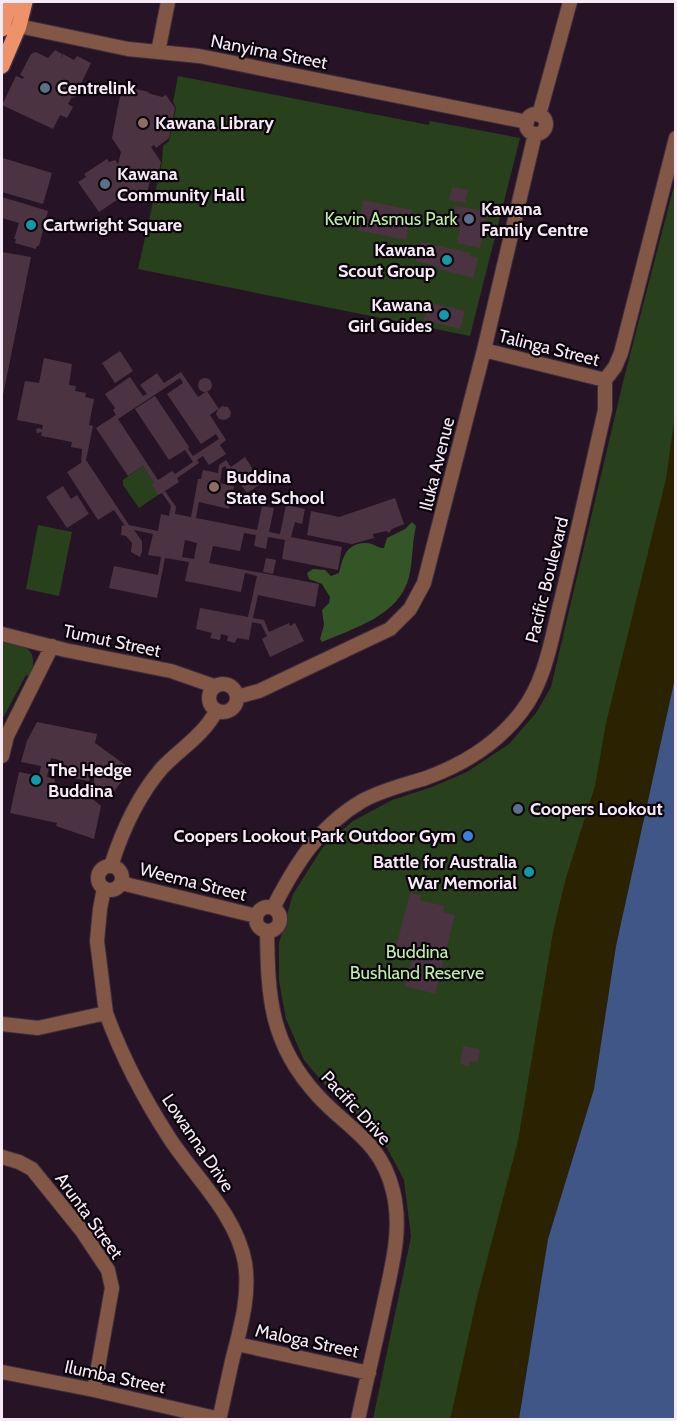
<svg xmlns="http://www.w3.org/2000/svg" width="677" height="1421" viewBox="0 0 677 1421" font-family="Cabin,sans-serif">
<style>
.green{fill:#28411c}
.forest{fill:#345525}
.sand{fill:#2b2202}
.water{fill:#405687}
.building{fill:#4c3341;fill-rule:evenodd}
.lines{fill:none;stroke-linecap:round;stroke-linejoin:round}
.minor-casing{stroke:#3f2e3f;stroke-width:16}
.major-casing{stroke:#3f2e3f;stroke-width:18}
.minor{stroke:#835745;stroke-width:14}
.major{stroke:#ed926b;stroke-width:15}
.service-dot{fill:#5c6f8a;stroke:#0b040b;stroke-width:2}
.education-dot{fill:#8d6e63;stroke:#0b040b;stroke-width:2}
.culture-dot{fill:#0f9aa8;stroke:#0b040b;stroke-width:2}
.shop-dot{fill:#3f7fe0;stroke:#0b040b;stroke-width:2}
.labels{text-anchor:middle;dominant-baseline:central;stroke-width:4.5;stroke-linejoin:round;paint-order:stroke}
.street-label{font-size:18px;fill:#f7eaf7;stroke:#0b040b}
.poi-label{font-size:18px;font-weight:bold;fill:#f7eaf7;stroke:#0b040b;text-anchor:start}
.park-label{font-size:18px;fill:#bdf2a6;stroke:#0b040b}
</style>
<rect width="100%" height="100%" fill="#261426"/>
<path class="green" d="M178,76L429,125L430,121L520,138L470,336L138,269L162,162L163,146L169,141L176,108L173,102Z
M675,182V443L462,1419H373L411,1237L404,1180L387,1148L368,1124L331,1092L304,1060L286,1019L279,981V943L293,894L323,847L353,821L392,800L432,787L467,772L509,744L536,713L551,687L623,382Z
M143,466L154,483L152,485L158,495L139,508L123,485V480Z
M38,525L72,532L59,596L26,589Z
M2,641C28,647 38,647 31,677L26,675L3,718Z"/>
<path class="forest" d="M412,522L416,526C412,543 413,560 409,577C399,616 354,628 322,642L320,639L324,625L322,610L329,603L330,597L322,584L309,579L307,573L313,569L325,570L331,576L339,573C343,558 345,544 365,543C372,542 377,548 384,548L387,538L405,529Z"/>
<path class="sand" d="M675,414V678L616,946L594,1089L548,1239L519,1419L450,1420L477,1298L518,1141L553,932L565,881L595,786L606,723L666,479Z"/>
<path class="water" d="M675,678V1419H519L548,1239L594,1089L616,946Z"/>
<path class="building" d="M55,50L62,54L61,59L63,54L74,60L77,56L91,63L74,98L72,97L68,104L73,107L67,118L60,115L53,129L2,105L16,76L23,79L24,77L20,75L31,54L36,52L48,58Z
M122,86L149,92L148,93L162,97L166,95L175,108L169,138L156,148L154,145L151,147L161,162L159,171L151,177L147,192L142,196L138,195L133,198L129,192L99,212L78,182L86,177L84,174L107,159L109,162L115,160L118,164L121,152L112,138Z
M3,158L52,173L43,204L2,192Z
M452,187L468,190L465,203L449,200Z
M2,197L48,211L39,246H37L36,249L15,243L16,239H14L19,223L2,218Z
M363,200L412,210L406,240L357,230Z
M455,206L487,211L480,248L457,243L460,229L451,227Z
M421,242L471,253L470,256L478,258L473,278L439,269V267L416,261Z
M2,252L31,257L3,395H2Z
M428,302L465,311L460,329L424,320Z
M120,351L133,371L115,383L102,363Z
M44,358L72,364L69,385L76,386L75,391L86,393L85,397L94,399L89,425L93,426L86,460L129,525L158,531L161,514L169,516L171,506L162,493L158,495L151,484L154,483L143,466L128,476L96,428L116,415L113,410L115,408L105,394L130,377L143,396L147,394L140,385L157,373L164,383L181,372L198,397L207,391L219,409L222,406L228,407L231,412L230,417L225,420L219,419L216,414L218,409L210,415L226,440L220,445L226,454L209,465L203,456L197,460L199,463L177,478L179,482L165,491L176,507L175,514L191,517L198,479H201L203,470L218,473L219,465L226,460L231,467L245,457L262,483L247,493L237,479L235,481L225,466L222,468L220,483L234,486L229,509L199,502L196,518L257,530L262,506L274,508L269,532L280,534L286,505L305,509L302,524L295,522L291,537L342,547L338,570L282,559L285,540L268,537L266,549L254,546L256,535L244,533L240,551L213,546L209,563L319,584L315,607L258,595L253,618L264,620L269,632L289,623L290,626L295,623L304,641L270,657L262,639L267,636L261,624L252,622L249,640L237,638L235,643L227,641L228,636L221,634L220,640L210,638L212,633L196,629L200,608L248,617L257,576L245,573L241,592L185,581L189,562L165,558L157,598L109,588L114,566L158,575L161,557L148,555L153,534L134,530L142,541V551L140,557L131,552L132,543L126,536L121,535L122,525L125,526L114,510L98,520L67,472L81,463L82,449L71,447L72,442L41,436L42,432L37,433L36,429L40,428L42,430L43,425L17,420L25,381L39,383ZM180,378L183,383L167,394L201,444L216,434L219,439L193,456L188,449L189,447L155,396L135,409L169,460L185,450L193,462L175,474L172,471L158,480L118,419ZM185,540L197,543L194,559L182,557Z
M198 385a7 7 0 1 1 14 0a7 7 0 1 1-14 0Z
M63,486L71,499L77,495L89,514L67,528L46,497Z
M395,498L404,524L392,529L389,533L386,531L373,534L374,538L352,544L307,535L311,511L339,517Z
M266,558L276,560L273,574L263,572Z
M37,722L97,734L95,743L131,769L110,797L94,786V773L91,772L89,781L56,775L59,760L51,758L47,777L55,779L54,787L61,790L87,794L101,806L94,839L56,826L57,823L10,813L19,772L39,776L41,766L21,762L27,741Z
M410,893L421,895L420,900L444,906L443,912L455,915L435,994L405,986L414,951L396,947Z
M463,1046L480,1049L478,1062L470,1061L469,1066L460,1064Z"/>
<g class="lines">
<g class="minor-casing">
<path id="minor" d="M9,24L128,49L199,56L527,122
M158,52L168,2
M526 124a10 10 0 1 1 20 0a10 10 0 1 1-20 0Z
M539,115L570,2
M484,350L605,380
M2,634L65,650L171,671L214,686
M209 698a14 14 0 1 1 28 0a14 14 0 1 1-28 0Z
M237,697L259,691L390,629L410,609L424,583L484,350L535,134
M2,756L7,736L52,646
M111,866C122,831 137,797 162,768C179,750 205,734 216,711
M98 878a12 12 0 1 1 24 0a12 12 0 1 1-24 0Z
M121,883L256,916
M104,888L100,909L97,941L106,1013C122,1057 144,1099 170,1139C195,1177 237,1216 245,1263C250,1295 241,1326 233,1357C228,1378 224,1399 219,1420
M256 919a12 12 0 1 1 24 0a12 12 0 1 1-24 0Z
M273,908C295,865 318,827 362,801C382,790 404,785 426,778C462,765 498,743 522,711C545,681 551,641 560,605C576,540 590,475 605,410V380L615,367L621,353L676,138
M267,931C268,998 270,1044 318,1096C348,1129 381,1141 393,1191C403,1231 391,1269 383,1308C375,1345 366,1382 358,1420
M2,1024L38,1028L106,1013
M2,1157L19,1162L32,1169L82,1231L108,1270L112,1288L94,1390
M237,1344L369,1373
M2,1372L94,1390L220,1419"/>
</g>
<g class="major-casing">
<path id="major" d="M2,29L10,2
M2,66L19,26L25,2"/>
</g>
<use href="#minor" class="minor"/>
<use href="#major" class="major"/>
</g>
<g class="service-dot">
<circle cx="45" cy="88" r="6"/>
<circle cx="105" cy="184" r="6"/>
<circle cx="469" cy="219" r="6"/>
<circle cx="518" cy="809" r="6"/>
</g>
<g class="education-dot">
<circle cx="143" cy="123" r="6"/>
<circle cx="214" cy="487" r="6"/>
</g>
<g class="culture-dot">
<circle cx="31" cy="225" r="6"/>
<circle cx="447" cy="260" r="6"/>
<circle cx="444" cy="315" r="6"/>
<circle cx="36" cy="780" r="6"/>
<circle cx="529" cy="872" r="6"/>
</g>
<circle class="shop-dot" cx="468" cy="836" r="6"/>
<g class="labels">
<g class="street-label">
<text transform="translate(269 52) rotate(11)">Nanyima Street</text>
<text transform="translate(549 348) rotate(14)">Talinga Street</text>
<text transform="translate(437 464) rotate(-76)">Iluka Avenue</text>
<text transform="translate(547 580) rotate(-76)">Pacific Boulevard</text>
<text transform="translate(112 641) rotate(12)">Tumut Street</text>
<text transform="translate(193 882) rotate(14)">Weema Street</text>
<text transform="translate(356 1108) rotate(47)">Pacific Drive</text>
<text transform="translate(198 1143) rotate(56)">Lowanna Drive</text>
<text transform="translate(89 1216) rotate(54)">Arunta Street</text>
<text transform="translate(307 1341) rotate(12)">Maloga Street</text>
<text transform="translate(115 1377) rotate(12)">Ilumba Street</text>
</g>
<g class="poi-label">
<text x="57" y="88">Centrelink</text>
<text x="155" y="123">Kawana Library</text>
<text x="117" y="174">Kawana<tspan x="117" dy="21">Community Hall</tspan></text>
<text x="481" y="209">Kawana<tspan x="481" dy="21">Family Centre</tspan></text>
<text x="43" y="225">Cartwright Square</text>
<text x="435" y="250" text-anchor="end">Kawana<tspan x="435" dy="21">Scout Group</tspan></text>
<text x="432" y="305" text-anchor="end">Kawana<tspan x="432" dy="21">Girl Guides</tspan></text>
<text x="226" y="477">Buddina<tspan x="226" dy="21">State School</tspan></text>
<text x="48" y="770">The Hedge<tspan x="48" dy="21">Buddina</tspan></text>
<text x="530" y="809">Coopers Lookout</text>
<text x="456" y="836" text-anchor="end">Coopers Lookout Park Outdoor Gym</text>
<text x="517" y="862" text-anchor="end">Battle for Australia<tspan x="517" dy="21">War Memorial</tspan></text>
</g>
<g class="park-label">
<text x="391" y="219">Kevin Asmus Park</text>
<text x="417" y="952">Buddina<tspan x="417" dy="21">Bushland Reserve</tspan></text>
</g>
</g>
<rect width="677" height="1421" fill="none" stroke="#f7eaf7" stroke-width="6"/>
</svg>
